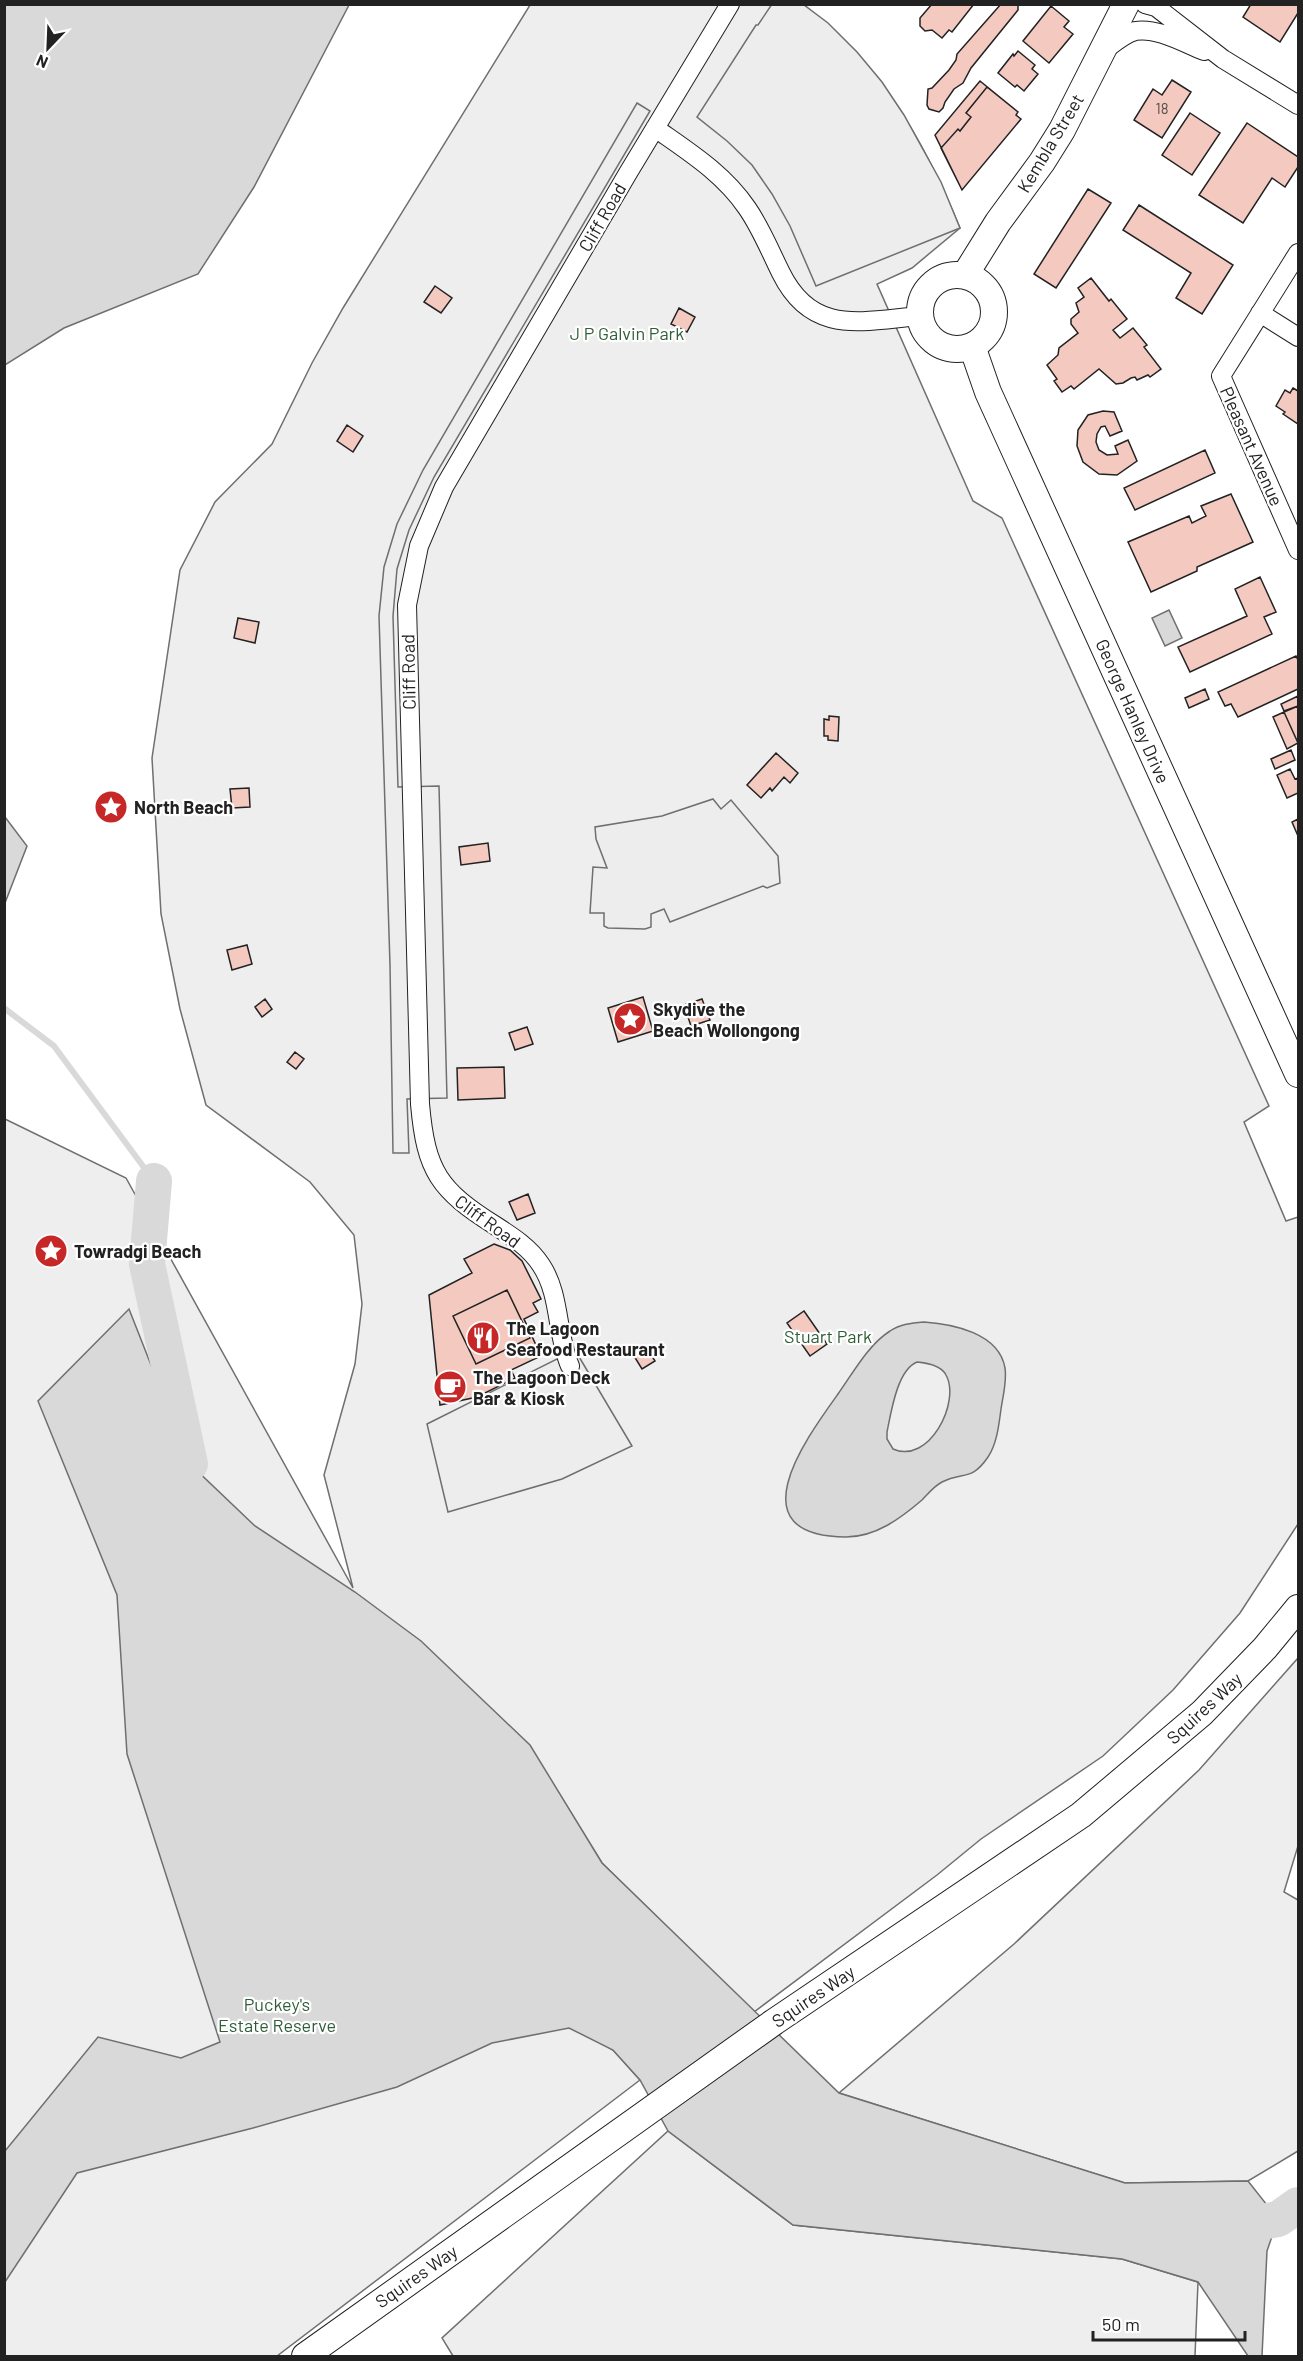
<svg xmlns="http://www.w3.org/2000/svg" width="1303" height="2361" viewBox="0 0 1303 2361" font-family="Barlow,sans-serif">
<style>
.green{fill:#eee;stroke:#6f6f6f;stroke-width:1.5}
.parking{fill:#ededed;stroke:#6f6f6f;stroke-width:1.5}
.water{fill:#d9d9d9;stroke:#6f6f6f;stroke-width:1.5;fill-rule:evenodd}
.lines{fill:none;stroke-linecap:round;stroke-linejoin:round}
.stream{stroke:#d9d9d9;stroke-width:6}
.river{stroke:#d9d9d9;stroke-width:36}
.building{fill:#f3c9c0;stroke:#222;stroke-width:1.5}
.minor-casing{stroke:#222;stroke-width:20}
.secondary-casing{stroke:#222;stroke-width:28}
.minor{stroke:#fff;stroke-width:18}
.secondary{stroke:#fff;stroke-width:26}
.labels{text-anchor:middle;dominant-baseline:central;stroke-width:4.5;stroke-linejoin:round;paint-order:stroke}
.number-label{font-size:15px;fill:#564c4a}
.street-label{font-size:18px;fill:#222;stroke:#fff}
.park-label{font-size:18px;fill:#2f5e38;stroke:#fff}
.poi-label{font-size:18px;font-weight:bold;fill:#222;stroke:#fff;text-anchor:start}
</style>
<rect width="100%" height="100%" fill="#fff"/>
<path class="green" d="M530,5H804C881,66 923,138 960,228L912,268L877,284L973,501L1002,518L1269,1106L1244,1122L1286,1221L1298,1217V1524L1240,1613L1173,1690L1103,1756L981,1839L937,1875L754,2012L602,1863L529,1745L608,2047L613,2050L640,2080L277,2356H5V1119L126,1178L353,1588L324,1475L355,1364L362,1304L354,1235L310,1182L206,1105L180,1009L161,914L152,758L180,570L215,502L272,444L312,363L343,308Z
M1298,1658V1846L1284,1892L1298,1900V2151L1248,2181L1125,2183L839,2093L1014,1944L1199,1770Z
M668,2131L793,2225L1122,2259L1198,2282L1195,2356H453L442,2338Z"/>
<path class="parking" d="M772,4L804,5L828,23L857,52L882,82L904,115L941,182L960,228L816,286L790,226L772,194L752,165L727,141L697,117L756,25H758Z
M637,103L650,111L434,477L409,530L397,569L393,616L398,787L439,786L447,1098L407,1099L409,1153H393L390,965L379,616L384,567L397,524L423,470Z
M713,799L721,809L731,800L778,856L780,883L767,888L763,886L670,922L664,909L651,914V927L645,929L608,928L604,926V913H590L593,867L607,868L596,839L595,827L662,816Z
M575,1350L632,1446L562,1479L448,1512L427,1424Z"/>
<path class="water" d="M5,4L349,5L254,187L198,274L64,328L5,365Z
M1169,610L1182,638L1165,646L1152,618Z
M5,817L27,846L5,903Z
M129,1309L190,1464L255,1526L355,1592L421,1641L530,1745L602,1863L839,2093L1125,2183L1248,2181L1278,2219L1267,2251L1262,2356H1248L1198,2282L1122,2259L793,2225L668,2131L640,2080L613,2050L569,2028L492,2043L397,2087L253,2128L77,2173L5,2282V2151L98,2037L181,2058L220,2042L127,1754L117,1595L38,1401Z
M924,1322C953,1324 999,1333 1005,1368C1007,1381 1003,1396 1001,1409C999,1424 997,1444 988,1457C971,1482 963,1471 942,1482C934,1486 928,1494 922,1500C901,1518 876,1537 846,1537C735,1536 805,1440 838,1394C853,1373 868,1345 890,1331C900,1324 912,1323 924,1322ZM917,1362C927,1363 941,1365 946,1375C961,1402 929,1465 893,1449L887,1439V1432C891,1413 897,1370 917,1362Z"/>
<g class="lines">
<path class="stream" d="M4,1008L54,1046L154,1181"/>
<path class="river" d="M151,1492L190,1464L147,1264L154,1181
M1229,2228L1278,2219L1298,2205"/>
</g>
<path class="building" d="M932,4H974L952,32L949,30L942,38L932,30L925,31L920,26V18Z
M1001,4H1018V10L971,68L963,83L954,89L945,102L943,108L939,112L929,109L927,105L928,89L932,88L949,70L956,60L957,54Z
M1251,4H1298V13L1280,42L1243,17Z
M1051,6L1069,21L1064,27L1073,34L1049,63L1023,41Z
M1018,51L1035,65L1032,69L1038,74L1024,91L1017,85L1015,87L998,73L1013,54L1014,56Z
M1172,80L1191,92L1162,138L1134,120L1153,89L1162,95Z
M980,81L1018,112L1016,115L1021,119L962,190L935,135Z
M987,87L1018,112L1016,115L1021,119L962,190L941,148L958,129L960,131L971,117L966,113Z
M1190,113L1220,133L1192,175L1162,155Z
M1247,123L1298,157V167L1285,187L1272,178L1243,223L1199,195Z
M1088,189L1111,203L1056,288L1034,274Z
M1139,205L1233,265L1202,314L1176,298L1191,273L1123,230Z
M1091,278L1109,301L1111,299L1127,319L1113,330L1120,338L1133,328L1147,345L1144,347L1161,369L1150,377L1148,375L1137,380L1135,377L1131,378L1123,383L1116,384L1099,369L1074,389L1071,386L1062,392L1054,381L1057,379L1047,365L1058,355L1059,348L1078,333L1071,324V319L1079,312L1076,303L1084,297L1078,288Z
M435,286L452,298L441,313L424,302Z
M679,308L695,317L687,332L671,324Z
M1293,388L1298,391V424L1283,414L1285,412L1276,406L1285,390L1290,393Z
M1103,411L1114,412L1122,431L1110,436L1105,426L1101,427L1097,434L1096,442L1099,450L1107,455L1118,454L1115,446L1128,440L1137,461L1117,475L1099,474L1083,462L1077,446L1078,430L1088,415Z
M347,425L363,436L353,452L337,441Z
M1205,450L1215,473L1135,510L1124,488Z
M1231,494L1253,542L1197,567V571L1151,592L1128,542L1189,516L1192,523L1206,516L1201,506Z
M1260,577L1276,612L1264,617L1272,634L1190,672L1178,647L1247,616L1235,589Z
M238,618L259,622L255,643L234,638Z
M1296,656L1298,660V689L1238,717L1231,704L1225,706L1218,692Z
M1205,689L1209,699L1189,708L1185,698Z
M1298,696V706L1284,711L1281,704Z
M1298,706V743L1284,712Z
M1284,712L1298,743L1287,749L1273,717Z
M829,716L839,717L838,741L828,740V736H824V719L829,720Z
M1291,750L1295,760L1275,769L1271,759Z
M776,753L798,773L790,783L784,777L772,791L770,788L761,798L747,785Z
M1290,769L1295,779L1298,778V793L1287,798L1277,775Z
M249,788L250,807L232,808L230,789Z
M1298,819V836L1292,822Z
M488,843L490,861L461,865L459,847Z
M247,945L252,964L232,970L227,950Z
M643,997L653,1031L618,1042L608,1008Z
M265,999L272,1009L262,1017L255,1007Z
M702,999L710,1020L691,1026L684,1005Z
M527,1027L533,1044L515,1050L509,1033Z
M295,1052L304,1059L296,1069L287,1062Z
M504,1067L505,1098L458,1100L457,1068Z
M528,1194L535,1213L517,1220L509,1202Z
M494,1244L510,1250L522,1261L541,1299L533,1303L538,1312L524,1319L541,1356L511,1370L515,1378L477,1397L440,1405L429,1295L472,1273L464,1259Z
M507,1290L530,1338L476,1364L453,1316Z
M804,1311L827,1344L810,1356L787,1323Z
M647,1348L655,1361L642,1369L634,1356Z"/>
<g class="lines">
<g class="minor-casing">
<path id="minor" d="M1145,4L1156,7L1223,59L1298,105
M1106,49C1114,43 1124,34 1135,31C1157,27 1184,43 1204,51
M655,128C689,152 723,173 747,208C761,228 770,251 781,273C812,336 861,321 920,316
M1298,253L1221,376L1298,550
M1260,313L1298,337
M570,1366C556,1334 561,1295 541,1265C530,1248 513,1237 496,1226C439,1190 426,1172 420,1104L407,605L419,546L444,487L628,173L730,4"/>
</g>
<g class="secondary-casing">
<path id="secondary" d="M920 312a37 37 0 1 1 74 0a37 37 0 1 1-74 0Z
M965,275L998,222L1042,162L1062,130L1126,4
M972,346L988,392L1298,1074
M305,2356L774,2022L1081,1815L1202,1713L1265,1648L1298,1608"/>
</g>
<use href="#minor" class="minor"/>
<use href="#secondary" class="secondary"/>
</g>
<defs>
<g id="sight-disc" transform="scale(1.725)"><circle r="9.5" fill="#c62828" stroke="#fff"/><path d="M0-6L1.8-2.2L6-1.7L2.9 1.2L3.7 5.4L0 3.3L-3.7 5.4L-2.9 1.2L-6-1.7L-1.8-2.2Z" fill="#fff"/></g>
<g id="restaurant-disc" transform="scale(1.725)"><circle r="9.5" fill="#c62828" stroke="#fff"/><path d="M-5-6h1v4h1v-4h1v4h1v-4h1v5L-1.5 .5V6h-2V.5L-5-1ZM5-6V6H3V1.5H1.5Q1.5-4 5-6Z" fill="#fff"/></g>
<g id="cafe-disc" transform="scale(1.725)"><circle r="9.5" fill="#c62828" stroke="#fff"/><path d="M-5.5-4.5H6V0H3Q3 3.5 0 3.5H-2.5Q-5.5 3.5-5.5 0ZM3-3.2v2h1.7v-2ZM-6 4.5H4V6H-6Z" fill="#fff"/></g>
</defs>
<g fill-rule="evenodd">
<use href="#sight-disc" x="111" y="807"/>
<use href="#sight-disc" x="630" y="1019"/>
<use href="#sight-disc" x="51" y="1251"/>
<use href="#restaurant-disc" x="483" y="1338"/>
<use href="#cafe-disc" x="450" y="1387"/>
</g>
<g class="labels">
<g class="number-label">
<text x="1162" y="108">18</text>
</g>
<g class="street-label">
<text transform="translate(1050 143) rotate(-59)">Kembla Street</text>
<text transform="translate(602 217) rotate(-60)">Cliff Road</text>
<text transform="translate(1252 446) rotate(66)">Pleasant Avenue</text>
<text transform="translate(408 672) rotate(-91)">Cliff Road</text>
<text transform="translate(1133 711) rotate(66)">George Hanley Drive</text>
<text transform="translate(488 1221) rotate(36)">Cliff Road</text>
<text transform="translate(1204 1708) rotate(-43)">Squires Way</text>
<text transform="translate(813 1996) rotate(-34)">Squires Way</text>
<text transform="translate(416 2276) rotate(-35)">Squires Way</text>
</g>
<g class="park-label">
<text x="627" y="333">J P Galvin Park</text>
<text x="828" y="1336">Stuart Park</text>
<text x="277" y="2004">Puckey's<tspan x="277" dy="21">Estate Reserve</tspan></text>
</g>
<g class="poi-label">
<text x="134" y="807">North Beach</text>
<text x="653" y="1009">Skydive the<tspan x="653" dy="21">Beach Wollongong</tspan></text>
<text x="74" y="1251">Towradgi Beach</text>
<text x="506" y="1328">The Lagoon<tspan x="506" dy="21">Seafood Restaurant</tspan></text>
<text x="473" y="1377">The Lagoon Deck<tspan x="473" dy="21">Bar &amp; Kiosk</tspan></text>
</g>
</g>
<rect width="1303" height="2361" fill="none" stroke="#222222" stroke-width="12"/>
<g transform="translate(48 48) rotate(203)" stroke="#ffffff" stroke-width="4.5" paint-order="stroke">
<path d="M0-4.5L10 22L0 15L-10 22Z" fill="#222222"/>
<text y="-9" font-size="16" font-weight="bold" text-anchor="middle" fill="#222222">N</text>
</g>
<path d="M1093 2331v9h152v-9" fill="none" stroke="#222222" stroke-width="3"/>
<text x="1102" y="2331" font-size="18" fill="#222222" stroke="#ffffff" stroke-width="4.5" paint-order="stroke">50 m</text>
</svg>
